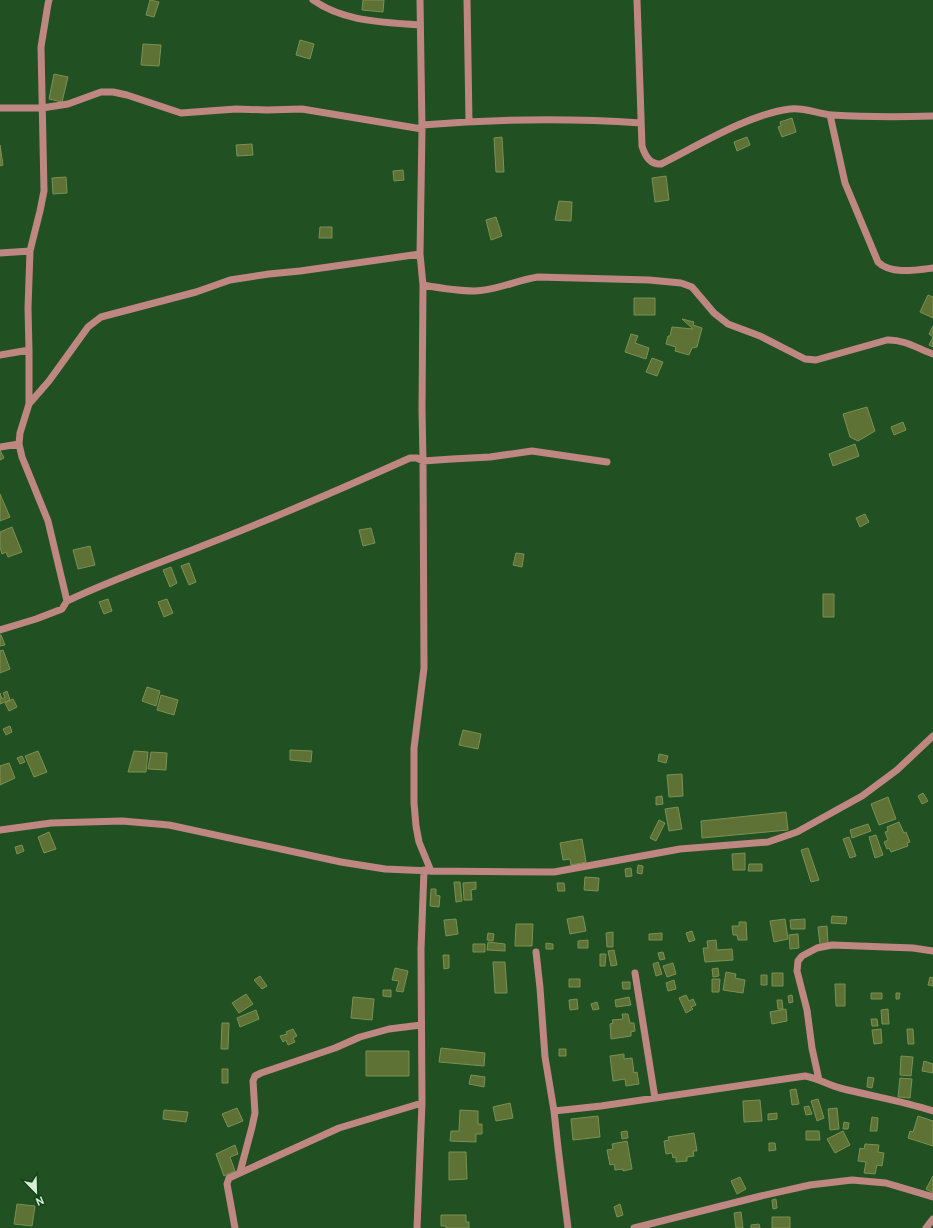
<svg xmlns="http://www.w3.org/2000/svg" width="933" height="1228" viewBox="0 0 933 1228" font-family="Overpass,sans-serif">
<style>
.building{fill:#5e7235;stroke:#7b9153}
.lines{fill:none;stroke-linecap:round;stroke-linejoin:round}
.minor{stroke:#be8782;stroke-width:7}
</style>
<rect width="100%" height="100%" fill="#215023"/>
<path class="building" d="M150,0L159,2L154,17L146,15Z
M363,0H384L383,12L362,10Z
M300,40L314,44L310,59L296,55Z
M143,44L161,45L159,66L141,65Z
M54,74L68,77L62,102L49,99Z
M792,118L796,132L782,137L778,127L781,126L780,122Z
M502,137L504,172H496L494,138Z
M747,137L750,145L737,151L734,142Z
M252,144L253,155L237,156L236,145Z
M0,145L3,165L0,166Z
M403,170L404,180L394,181L393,171Z
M666,176L669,200L655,202L652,178Z
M66,177L67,193L53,194L52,178Z
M559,201L572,202L571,221L555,220Z
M496,217L502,236L491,240L486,220Z
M320,227H332V238H319Z
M928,295L933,297V318L920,312Z
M634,298H655V315H634Z
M682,319L694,322L693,325L702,328L697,347L692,348L689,355L675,351L676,347L666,344L668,336H670L672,327L693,329Z
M933,326V337L929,334Z
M631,334L638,336L635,343L649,348L646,359L625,352Z
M933,337V347L929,345Z
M652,358L663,362L657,376L646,372Z
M867,407L875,431L858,441L850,437L843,414Z
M903,422L906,430L894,435L891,427Z
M855,444L859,456L833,466L829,454Z
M0,450L4,458L0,460Z
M0,494L10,517L0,521Z
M865,514L869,522L860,527L856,518Z
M12,527L22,552L8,557L6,552L2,554L0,547V532Z
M371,528L375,543L363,546L359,530Z
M90,546L95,565L78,569L73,550Z
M516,553L524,554L522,567L513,565Z
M189,563L196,582L189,585L181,566Z
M171,567L177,583L170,587L163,570Z
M823,594H834V617H823Z
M108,599L112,611L104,614L99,602Z
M167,599L173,613L164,617L158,602Z
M0,635H1L5,645L0,646Z
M3,650L10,669L0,673V651Z
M147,687L160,691L156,706L142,701Z
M7,691L10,700L0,704V693L2,699L5,697L3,693Z
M161,695L178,700L174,715L157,710Z
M13,699L17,707L9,711L5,703Z
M10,726L12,732L6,735L3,729Z
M463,730L481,734L478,749L459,745Z
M290,750L312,751L311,762L290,760Z
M38,751L47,772L34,777L25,756Z
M134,751L148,752L146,772H128Z
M151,752L167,753L166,770L148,769Z
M659,754L668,756L666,763L658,761Z
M22,756L25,762L20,764L17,758Z
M9,763L15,778L0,785V766Z
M682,774L683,796L669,797L667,775Z
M923,793L928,801L922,804L918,796Z
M662,796L663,804L656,805V797Z
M888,797L896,819L879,825L871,804Z
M678,807L682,829L669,831L665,809Z
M786,812L788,830L702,838L701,821Z
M659,820L665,823L656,841L650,838Z
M899,822L904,833L906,832L910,842L907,843L908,846L891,852L889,848L887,849L884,842L888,840L885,832L888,831L887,827Z
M868,824L871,831L852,838L850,830Z
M49,832L56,849L44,853L38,837Z
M876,835L883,855L875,858L869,837Z
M849,837L856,856L850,858L843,839Z
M582,839L586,862L571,865L570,859L563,860L560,843Z
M22,845L24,851L17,854L15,847Z
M808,848L819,880L811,882L801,850Z
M745,853V870H733L732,854Z
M749,864H762V871H748Z
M638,865L643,866L642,874L637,873Z
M631,868L632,876L626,877L625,869Z
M585,877L599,878L598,891L584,890Z
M454,882H460L462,901L456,902Z
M476,882V889L471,890L472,900H464L463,883Z
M557,883H564L565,891H558Z
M431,889H436V895L440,896L439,907L430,906Z
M583,916L586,931L570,934L567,919Z
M832,916L847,917L846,924L831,923Z
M456,919L458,934L446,936L444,920Z
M785,919L788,939L774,942L770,921Z
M805,919V929H791L790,920Z
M739,922H746L747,940H738L737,935H733L732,926H739Z
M516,924H533L532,946H515Z
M827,926L828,944L820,945L818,927Z
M692,931L695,940L689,942L686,933Z
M613,932V947H607L606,933Z
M488,933L494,934L493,941L487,940Z
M662,933V940H649V934Z
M798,934L799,948L790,949L789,935Z
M588,940V948H578V941Z
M716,940L717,950L732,949L733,960L705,962L703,948H708L707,941Z
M488,942L505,944V951L487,950Z
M546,943L553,944V949H546Z
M473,944H485V952H473Z
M614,950L617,965L611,966L608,951Z
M663,952L665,959L660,960L658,953Z
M600,954H606L605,966H600Z
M443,955H449V968L444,969Z
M493,962H505L507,993H495Z
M658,962L662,974L656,976L653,964Z
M673,963L676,974L667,977L663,966Z
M395,968L408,971L403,992L396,991L399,981L392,980Z
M718,968L719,976L713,977L712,969Z
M726,972L736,974L735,978L745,980L743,993L723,990Z
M772,973H783V986H772Z
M761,975H767V985H761Z
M260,976L267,986L262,989L254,980Z
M930,977L933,978V986L928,985Z
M569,979H580V987H569Z
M712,979H720L719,992H712Z
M674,980L676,989L668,991L666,983Z
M622,982H630V989H623Z
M835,984H845V1006H836Z
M383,990H391V997L383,996Z
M871,993H882V999H871Z
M896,993H900L899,999H896Z
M246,994L253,1004L239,1013L232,1003Z
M686,995L689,1001L693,999L696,1005L691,1007L693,1009L686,1013L679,998Z
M792,995L793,1002L789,1003L788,996Z
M353,997L374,999L372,1020L351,1018Z
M629,997L631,1005L616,1007L615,1000Z
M577,999L578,1009L570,1010L569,1000Z
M777,1000H782L783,1009H778Z
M597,1002L599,1009L593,1010L591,1004Z
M786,1009L787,1021L772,1024L770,1012Z
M888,1009L889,1024H882L881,1010Z
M256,1010L259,1019L240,1027L237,1018Z
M622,1014H628L630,1023H634L635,1031L631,1032V1036L611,1039L610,1024L613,1023L612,1020L623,1019Z
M871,1019H877L878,1026H872Z
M222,1023H229L228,1049H221Z
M293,1029L297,1036L293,1038L295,1042L288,1045L286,1040L283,1042L280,1036L287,1034L286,1032Z
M881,1029L882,1043L874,1044L872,1030Z
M907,1029H913L914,1044H908Z
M441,1048L485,1053L484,1066L439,1062Z
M559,1049H566V1056H559Z
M366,1051H409V1076H366Z
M624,1054V1059L632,1058L634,1073L637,1072L639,1084L626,1086L625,1079L613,1081L610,1056Z
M901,1056L913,1057L911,1076L900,1075Z
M924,1061L933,1064V1073L922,1071Z
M222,1069H228V1083H222Z
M471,1075L485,1077L484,1087L469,1084Z
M868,1077L874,1078L872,1088L867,1087Z
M900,1078L912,1079L910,1098L898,1097Z
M796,1089L799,1104L792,1105L790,1090Z
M818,1099L824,1118L817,1121L811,1101Z
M760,1100L762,1121L744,1122L743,1101Z
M510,1103L513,1118L496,1121L493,1107Z
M809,1106L812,1114L806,1115L804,1107Z
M237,1108L243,1121L228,1127L222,1114Z
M837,1108L839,1129L830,1130L828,1109Z
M164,1110L188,1112L186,1122L163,1119Z
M460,1110L478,1111V1124H482V1134H476V1142L450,1141L451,1131H459Z
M777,1113V1119L768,1120V1114Z
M598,1116L600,1137L573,1140L571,1119Z
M918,1116L933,1121V1146L908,1138L910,1131L913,1132Z
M872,1117L878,1118L877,1131H870Z
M844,1122L849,1123L848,1129H843Z
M627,1131L628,1138L622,1139L621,1132Z
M806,1131H819L820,1140H806Z
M843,1131L850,1145L835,1153L827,1139Z
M694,1133L697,1151H693L694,1156L687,1157V1161L676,1162V1157L673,1158L672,1153L666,1154L664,1141L669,1140L668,1137Z
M627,1141L632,1169L623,1171V1169L615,1170L614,1164L610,1165L607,1150L613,1149L612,1144Z
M769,1143H775L776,1150L769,1151Z
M865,1144L879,1145L878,1152L884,1153L882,1166L877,1165L875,1174L864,1173L866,1162L858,1161L860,1148L864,1149Z
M235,1145L238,1154L230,1157L235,1171L224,1176L216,1154Z
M449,1152H466L467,1179L449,1180Z
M933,1176V1193L926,1189Z
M740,1177L746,1189L737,1194L731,1181Z
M776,1199L777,1208L773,1209L772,1200Z
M17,1204L35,1206L32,1226L14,1224Z
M620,1204L623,1215L617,1217L614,1207Z
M741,1212L743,1228H736L734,1213Z
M441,1215H466V1222H469V1228H446V1226H441Z
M772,1217H790V1228H772Z
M759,1224L760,1228H751V1225Z"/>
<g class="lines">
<path class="minor" d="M313,0C344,22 383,22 419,25
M420,0L422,129L420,254L423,285L422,409L423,461L424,668L414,748V803L416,826L419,842L431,871
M467,0L469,121
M637,0L642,146C645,156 650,165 661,164C699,145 749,114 790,109C804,107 818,114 832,115C865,117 900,117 933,116
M0,108H42L68,104L101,92H113L127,95L181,113L236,109L267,110L302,109L422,129
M830,115L845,183L878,262C891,275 917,270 933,268
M422,125C495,119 568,118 641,123
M0,253L30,251
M423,285C440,288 457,291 474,291C495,291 517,280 538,277L649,280L681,283L692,287L714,313L728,324L760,336L805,359L816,360L887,340C903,339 919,349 933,354
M0,355L29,350
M29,404L49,381L88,327L101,317L196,292L230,280L269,274L300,271L420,254
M0,447L19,444
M67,601C111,580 157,564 202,546C272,519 341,489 410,458H417L423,461L452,459L490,457L532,451L607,462
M0,630L36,619L62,609L67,601L48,521L22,457L19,444L20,433L29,404V350L28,308L30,251L40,211L44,191L41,47L48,4L49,0
M0,830L51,823L122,821L169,825L341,862L385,869L431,871L554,872L680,849L768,842L797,832L862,796L897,770L933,736
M536,952L540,988L545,1057L554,1111L558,1148L568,1228
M635,973L655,1098
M819,1080L812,1048L807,1010L797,971L798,961L802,956L817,948L832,945L913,948L933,951
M554,1111L601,1106L805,1076C817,1078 828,1085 840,1088C871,1096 902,1101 933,1111
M240,1172L252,1127L255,1113L253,1081L255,1076L261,1073L335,1048L360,1037L389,1029L421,1025
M235,1228L227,1184L229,1178L339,1128L422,1103
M417,1228L422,1103L421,949L424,870
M634,1228L761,1196L810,1185L852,1180L886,1183L933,1197
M926,1228L933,1219"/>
</g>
<g transform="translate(36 1192) rotate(157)" stroke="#154519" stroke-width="3" paint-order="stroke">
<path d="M0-3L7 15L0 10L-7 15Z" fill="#d5efd4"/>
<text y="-6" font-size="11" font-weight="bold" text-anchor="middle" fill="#d5efd4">N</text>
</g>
</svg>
